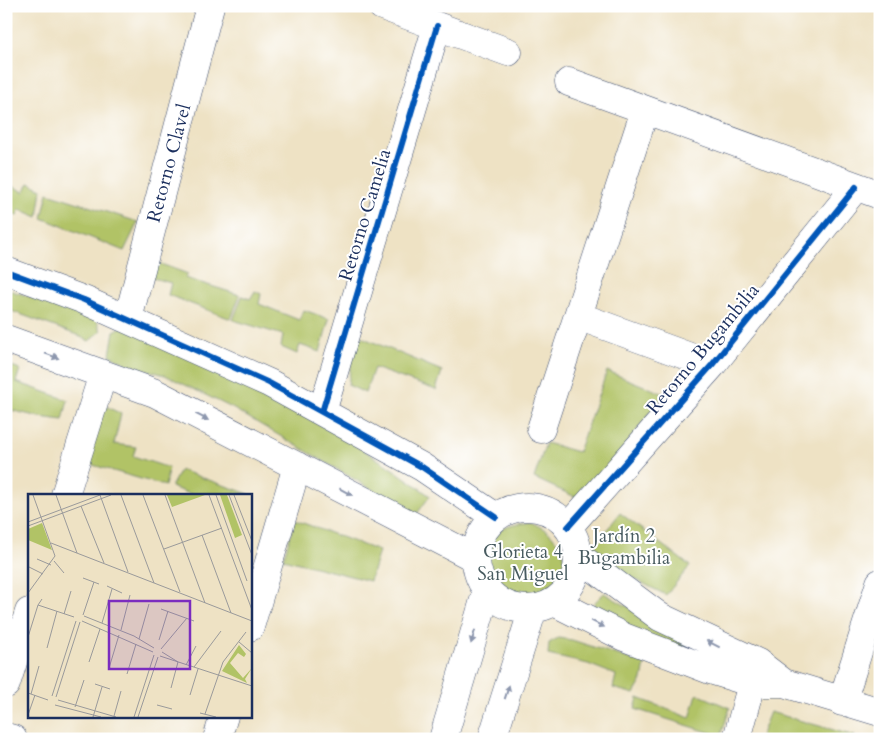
<svg xmlns="http://www.w3.org/2000/svg" width="886" height="745" viewBox="0 0 886 745" font-family="Cardo,serif">
<style>
.green{fill:#b1c366;stroke:#667962}
.lines{fill:none;stroke-linecap:round;stroke-linejoin:round}
.minor-casing{stroke:#3b4a6d;stroke-width:29}
.minor{stroke:#fff;stroke-width:28}
.cycleway-casing{stroke:#fff;stroke-width:9}
.cycleway{stroke:#0057b8;stroke-width:6}
.oneway{fill:#8d97ae}
.labels{text-anchor:middle;dominant-baseline:central;stroke-width:4;stroke-linejoin:round;paint-order:stroke}
.street-label{font-size:19px;fill:#1b2f5e;stroke:#fff}
.park-label{font-size:19px;fill:#485b60;stroke:#fff}
.inset-road{fill:none;stroke:#9a9a9b;stroke-width:1}
.view{fill:#7b2cbf;fill-opacity:0.15;stroke:#7b2cbf;stroke-width:2.5}
.inset-edge{fill:none;stroke:#1b2f5e;stroke-width:2.5}
</style>
<rect width="100%" height="100%" fill="#fff"/>
<filter id="ink" filterUnits="userSpaceOnUse"><feTurbulence type="fractalNoise" baseFrequency=".02" numOctaves="2"/><feDisplacementMap in="SourceGraphic" scale="10" xChannelSelector="R" yChannelSelector="G"/><feConvolveMatrix kernelMatrix="1 2 1 2 8 2 1 2 1" color-interpolation-filters="sRGB"/></filter>
<filter id="wash" filterUnits="userSpaceOnUse"><feTurbulence type="fractalNoise" baseFrequency=".0096" numOctaves="4" result="noise"/><feDisplacementMap in="SourceGraphic" scale="20" xChannelSelector="R" yChannelSelector="G"/><feGaussianBlur stdDeviation="1.12" result="paint"/><feColorMatrix in="noise" values="0 0 0 0 0 0 0 0 0 0 0 0 0 0 0 0 0 1.4 0 .05"/><feComposite in="paint" operator="in"/></filter>
<g filter="url(#wash)">
<rect width="100%" height="100%" fill="#eee2c4"/>
<path class="green" d="M6,183L24,192L29,183L42,189L38,217L19,209L17,216L6,212Z
M48,193L138,222L124,251L42,218Z
M158,263L188,274L185,278L240,295L231,319L168,295L171,283L149,277Z
M6,289L96,318L101,331L89,341L77,335L6,309Z
M255,291L261,294L259,304L299,320L304,310L329,319L320,352L300,345L297,354L281,347L283,335L233,320L242,296L250,299Z
M125,325C229,378 338,425 430,496L416,515L232,408L165,375L129,365L110,355L114,331Z
M359,336L442,371L436,390L374,368L365,393L348,385L352,356Z
M6,364L20,369L16,382L68,400L63,420L39,417L6,409Z
M607,371L664,394L584,501L534,478L546,443L578,452Z
M104,405L121,414L114,444L136,447L133,456L169,468L165,486L86,463Z
M180,470L249,494L193,495L171,487Z
M620,513L690,566L666,595L587,555Z
M295,520L379,551L370,581L283,559Z
M531,522C538,526 548,530 553,537C571,557 571,588 544,600C538,603 530,602 525,602C493,602 481,578 487,550C491,527 512,525 531,522Z
M604,593L704,651L706,657L591,615L595,602Z
M558,638L572,640L645,664L642,680L634,694L613,688L616,675L588,664L548,655L549,643Z
M697,694L730,708L721,736L635,709L638,698L690,718Z
M770,712L855,736L854,739H759Z"/>
</g>
<g filter="url(#ink)">
<g class="lines">
<g class="minor-casing">
<path id="minor" d="M382,6L508,52
M569,82L880,195
M6,271L84,300L269,383L422,467L496,517
M578,316L712,365
M128,319L210,6
M6,339L155,393L475,558
M322,412L437,26
M541,429L645,110
M65,495L103,374
M476 558a51 51 0 1 1 102 0a51 51 0 1 1-102 0Z
M568,527L712,365L856,187
M578,556L660,617L758,663L784,683
M554,602L624,637L710,670L752,683H784L880,712
M250,627L297,466
M6,684L29,612
M842,702L880,583
M6,737L13,739
M217,739L224,716
M443,739L487,590
M492,739L533,609
M737,739L757,665"/>
</g>
<use href="#minor" class="minor"/>
<g class="cycleway-casing">
<path id="cycleway" d="M6,271L84,300L269,383L422,467L496,517
M322,412L437,26
M568,527L712,365L856,187"/>
</g>
<use href="#cycleway" class="cycleway"/>
</g>
<defs><path id="oneway-solid" d="M-6-.8H1V-3.2L6.5 0L1 3.2V.8H-6Z" transform="scale(1.25)"/></defs>
<g class="oneway">
<use href="#oneway-solid" transform="translate(52 356) rotate(20)"/>
<use href="#oneway-solid" transform="translate(202 417) rotate(27)"/>
<use href="#oneway-solid" transform="translate(346 492) rotate(28)"/>
<use href="#oneway-solid" transform="translate(598 624) rotate(26)"/>
<use href="#oneway-solid" transform="translate(473 637) rotate(107)"/>
<use href="#oneway-solid" transform="translate(713 644) rotate(-153)"/>
<use href="#oneway-solid" transform="translate(507 692) rotate(-72)"/>
</g>
</g>
<g class="labels">
<g class="street-label">
<text transform="translate(169 163) rotate(-75)">Retorno Clavel</text>
<text transform="translate(365 215) rotate(-73)">Retorno Camelia</text>
<text transform="translate(703 349) rotate(-50)">Retorno Bugambilia</text>
</g>
<g class="park-label">
<text x="624" y="536">Jardín 2<tspan x="624" dy="22">Bugambilia</tspan></text>
<text x="523" y="552">Glorieta 4<tspan x="523" dy="22">San Miguel</tspan></text>
</g>
</g>
<g transform="translate(28 494)">
<rect width="224" height="224" fill="#eee2c4"/>
<path d="M139,1H177L144,13ZM192,1H199L214,41L207,44ZM14,29L24,56L0,46V35ZM211,151L218,160L216,163L210,159L202,169L215,184L224,174L217,185L219,189L194,177Z" fill="#b1c366"/>
<path class="inset-road" d="M28,1L49,59M72,1L100,78M93,1L126,89M115,1L152,98M137,1L177,109M181,1L224,116M188,1L219,87M201,1L224,61M206,1L224,47M53,12L76,69M0,28L72,1M0,32L83,1M174,41L203,119M23,49L224,127M136,55L194,34M9,65L23,71M26,67L36,79M1,73L15,80M55,84L71,90M79,92L94,99M0,99L27,62L5,1M14,105L10,111L46,123M133,115L166,127M36,120L43,97M55,121L66,88M56,122L106,142L126,154M54,127L125,158M74,129L84,95M93,136L102,101M0,143L10,111M111,145L121,110M131,146L140,117M211,148L224,159M19,154L29,117M133,155L159,124M134,158L150,168M132,162L224,192M61,168L72,135M158,171L168,152M166,173L193,137M81,174L91,141M99,180L108,150M67,190L82,195M143,194L150,168M0,199L20,206M3,200L11,172M162,201L170,175M24,202L48,127M28,203L52,128M30,206L88,223M27,211L73,223M129,211L144,215M47,213L56,186M172,219L188,223M177,220L195,168L218,138M0,221L7,201M86,222L93,197M65,223L74,193M106,223L126,161M110,223L130,163"/>
<path class="view" d="M81,107H162V175H81Z"/>
<rect width="224" height="224" class="inset-edge"/>
</g>
<rect width="886" height="745" fill="none" stroke="#fff" stroke-width="25"/>
</svg>
